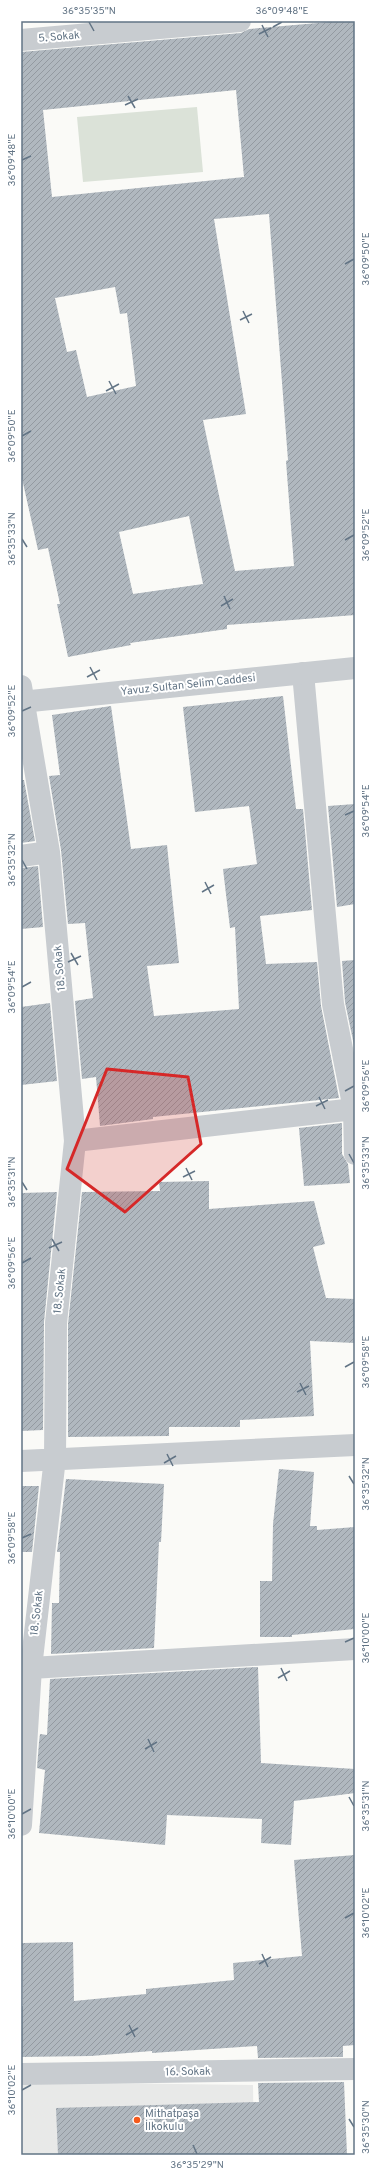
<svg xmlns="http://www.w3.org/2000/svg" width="376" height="2176" viewBox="0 0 376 2176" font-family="Overpass,sans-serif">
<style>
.built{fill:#e8e9e8}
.green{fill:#dbe2d8}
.building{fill:url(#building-hatch);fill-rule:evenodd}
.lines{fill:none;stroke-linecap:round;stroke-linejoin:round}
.minor{stroke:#c8ccd0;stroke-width:22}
.tertiary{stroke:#c8ccd0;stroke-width:22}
.marked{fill:#d62828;fill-opacity:0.2;stroke:#d62828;stroke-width:3;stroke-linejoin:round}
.ticks{fill:none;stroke:#627485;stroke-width:1.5}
.poi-dot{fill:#f55a1c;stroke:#fff;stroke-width:1.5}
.labels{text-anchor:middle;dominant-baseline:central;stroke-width:4;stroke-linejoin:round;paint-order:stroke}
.street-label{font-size:11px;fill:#627485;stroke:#fff}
.poi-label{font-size:11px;fill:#627485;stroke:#fff;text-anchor:start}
.neatline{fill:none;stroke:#627485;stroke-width:1.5}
.ticks-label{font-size:10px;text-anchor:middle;fill:#627485}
</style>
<defs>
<pattern id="building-hatch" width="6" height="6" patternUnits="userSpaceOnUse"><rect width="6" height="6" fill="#b0b8bf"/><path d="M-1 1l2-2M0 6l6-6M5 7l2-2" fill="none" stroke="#939aa1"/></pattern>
</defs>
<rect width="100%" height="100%" fill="#fafaf7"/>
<path class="built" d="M21,2082L253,2085L254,2155H21Z"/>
<path class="green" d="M197,107L203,172L83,182L77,117Z"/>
<path class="building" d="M341,21H355V615L227,625V629L130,643L131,645L68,657L57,604H60L48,548L38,550L21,474V52L241,33L249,29ZM236,90L244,177L52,197L43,110ZM269,214L288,460L286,461L294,566L235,571L203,420L246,414L214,219ZM115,287L120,314L127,313L136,386L87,397L76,350L67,352L55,298ZM189,516L203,584L133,594L119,532Z
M283,696L296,809H303L312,910L260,916L266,964L317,962L321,1006L339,1098L153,1117V1119L100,1126L96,1077L82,1079L75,1001L93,998L85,923L68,924L61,850L49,776L60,775L52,715L111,706L131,849L167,845L179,963L147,966L154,1016L239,1009L235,927L230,928L223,869L257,864L249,806L195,812L183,707Z
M21,780H24L35,841L21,843Z
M355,804V904L337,907L328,806Z
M38,866L43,927L21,929V868Z
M355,960V1050L345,1002L342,961Z
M50,1003L57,1081L21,1085V1007Z
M342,1123V1154L348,1164L350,1183L304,1186L299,1128Z
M209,1181V1209L314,1201L325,1244L313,1247L326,1298L355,1299V1343L310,1341L314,1416L240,1420V1427H169V1436L68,1437V1324L82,1192L160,1191L159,1182Z
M57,1192L44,1322L43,1430L21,1431V1193Z
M279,1469L314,1472L310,1526H317V1530L355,1527V1629L292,1635V1637H260V1581H272L273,1524Z
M66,1479L164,1484L161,1542H159L154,1648L51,1654L52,1603H59L60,1552H57Z
M21,1486H39L32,1552H21Z
M258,1667L261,1763L355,1769V1793L294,1801L291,1845L261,1843L262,1819L167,1815L165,1845L39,1833L45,1770L37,1768L39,1742L40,1734L47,1735L50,1679Z
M355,1855V2045L343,2046V2057L258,2058L257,2046L152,2053V2051L91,2056L21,2057V2006H23L22,1943L73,1942L74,2001L146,1994V1989L234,1980L233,1963L302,1956L294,1860Z
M344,2082L347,2155H58L56,2108L259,2102L258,2083Z"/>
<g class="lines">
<path class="minor" d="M21,40L240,21
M303,673L333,1004L354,1109L355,1154
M21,686L49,852L75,1141L56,1323L55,1458L31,1668L21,1825
M21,856L49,852
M75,1141L354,1109
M21,1461L355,1445
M31,1668L355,1649
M21,2074L355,2069"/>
<path class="tertiary" d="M21,702L355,668"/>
</g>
<path class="marked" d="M107,1069L188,1077L201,1144L125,1212L67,1169Z"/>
<path class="ticks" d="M89,22L94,31M262,25L268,37M273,27L282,22M259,34L271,28M128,96L135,108M125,105L138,99M22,160L31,156M345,264L354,259M243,311L249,323M240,320L252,314M109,381L116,394M106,391L119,384M22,436L31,431M22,539L27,547M345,540L354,535M224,596L230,609M221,606L233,599M90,667L97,680M87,677L100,670M22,711L31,707M345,815L354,811M22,860L27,869M205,882L211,894M202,892L214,885M71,953L78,965M68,962L81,956M22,987L31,982M345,1091L354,1086M319,1097L325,1109M316,1106L328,1100M349,1154L354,1163M186,1168L192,1180M183,1177L195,1171M22,1182L27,1190M52,1239L59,1251M49,1248L62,1242M22,1263L31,1258M345,1367L354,1362M300,1383L306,1395M297,1392L309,1386M167,1454L173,1466M164,1463L176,1456M349,1476L354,1484M22,1538L31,1534M345,1642L354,1638M281,1668L287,1681M278,1678L290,1671M148,1739L154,1752M145,1749L157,1742M349,1797L354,1806M22,1814L31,1809M345,1918L354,1913M262,1954L268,1967M259,1964L271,1957M129,2025L135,2037M126,2035L138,2028M22,2090L31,2085M349,2119L354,2127M193,2145L197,2154"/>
<circle class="poi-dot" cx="137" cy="2120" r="4"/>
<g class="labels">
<g class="street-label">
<text transform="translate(59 37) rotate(-5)">5. Sokak</text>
<text transform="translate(188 685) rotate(-6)">Yavuz Sultan Selim Caddesi</text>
<text transform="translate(60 968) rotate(-95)">18. Sokak</text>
<text transform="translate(60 1291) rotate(-84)">18. Sokak</text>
<text transform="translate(37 1613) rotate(-83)">18. Sokak</text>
<text transform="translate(188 2072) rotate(-1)">16. Sokak</text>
</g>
<g class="poi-label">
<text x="145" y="2114">Mithatpaşa<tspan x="145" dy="13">İlkokulu</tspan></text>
</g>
</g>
<rect width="376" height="2176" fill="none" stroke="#ffffff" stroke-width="44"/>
<rect x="22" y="22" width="332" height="2132" class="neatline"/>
<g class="ticks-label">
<text x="89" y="14">36°35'35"N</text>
<text x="282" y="14">36°09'48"E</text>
<text transform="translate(11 160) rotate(-90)" y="4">36°09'48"E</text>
<text transform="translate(365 259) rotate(-90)" y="4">36°09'50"E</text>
<text transform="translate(11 436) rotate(-90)" y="4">36°09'50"E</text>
<text transform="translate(365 535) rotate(-90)" y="4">36°09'52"E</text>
<text transform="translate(11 539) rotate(-90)" y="4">36°35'33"N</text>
<text transform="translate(11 711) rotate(-90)" y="4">36°09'52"E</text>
<text transform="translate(365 811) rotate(-90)" y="4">36°09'54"E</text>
<text transform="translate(11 860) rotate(-90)" y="4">36°35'32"N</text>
<text transform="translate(11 987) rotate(-90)" y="4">36°09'54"E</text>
<text transform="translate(365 1086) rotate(-90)" y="4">36°09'56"E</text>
<text transform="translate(365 1163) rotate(-90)" y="4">36°35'33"N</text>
<text transform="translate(11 1182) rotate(-90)" y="4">36°35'31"N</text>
<text transform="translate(11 1263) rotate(-90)" y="4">36°09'56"E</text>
<text transform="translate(365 1362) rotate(-90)" y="4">36°09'58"E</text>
<text transform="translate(365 1484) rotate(-90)" y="4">36°35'32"N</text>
<text transform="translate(11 1538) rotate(-90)" y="4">36°09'58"E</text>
<text transform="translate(365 1638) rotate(-90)" y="4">36°10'00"E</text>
<text transform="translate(365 1806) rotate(-90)" y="4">36°35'31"N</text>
<text transform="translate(11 1814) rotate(-90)" y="4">36°10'00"E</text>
<text transform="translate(365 1913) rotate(-90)" y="4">36°10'02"E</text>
<text transform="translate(11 2090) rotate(-90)" y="4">36°10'02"E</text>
<text transform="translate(365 2127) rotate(-90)" y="4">36°35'30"N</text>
<text x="197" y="2168">36°35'29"N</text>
</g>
</svg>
